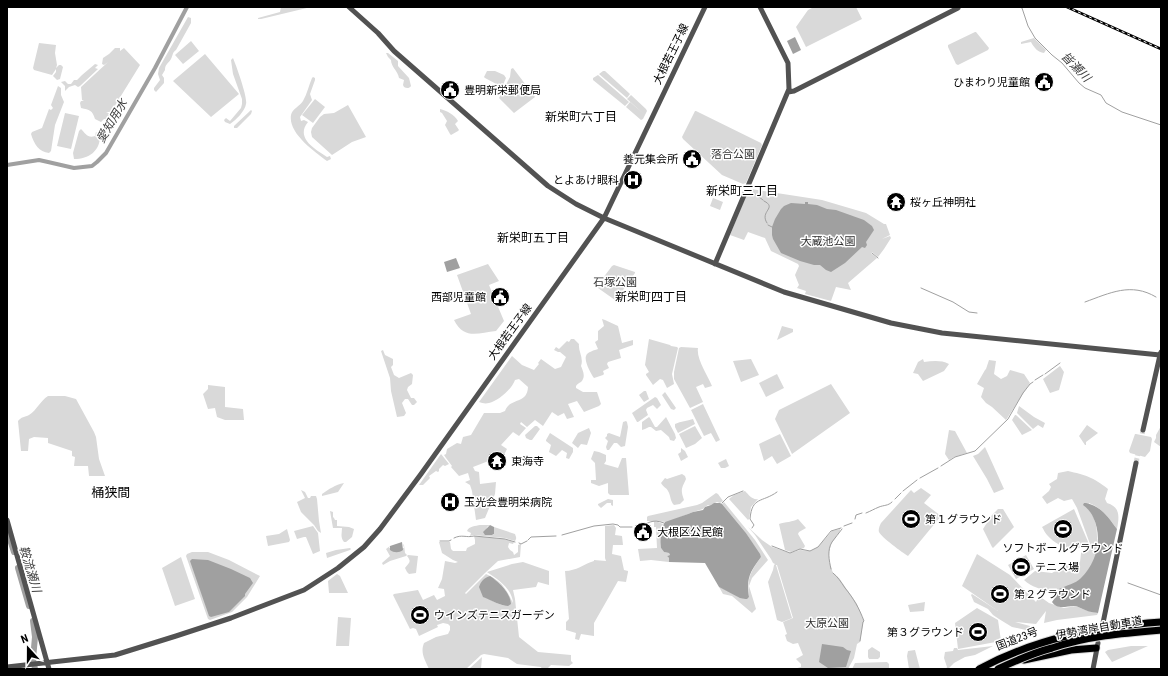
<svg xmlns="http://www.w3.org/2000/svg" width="1168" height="676" viewBox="0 0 1168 676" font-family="'Roboto Condensed','Noto Sans JP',sans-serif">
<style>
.green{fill:#d9d9d9;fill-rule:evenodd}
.water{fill:#a0a0a0}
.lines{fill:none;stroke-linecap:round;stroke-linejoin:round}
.stream{stroke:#a0a0a0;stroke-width:1}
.canal{stroke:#a0a0a0;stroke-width:4}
.river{stroke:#a0a0a0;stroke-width:6}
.tertiary-tunnel{stroke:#d9d9d9;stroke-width:5;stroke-dasharray:5 2.5;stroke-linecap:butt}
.trunk-casing{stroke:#dbdbdb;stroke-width:9}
.tertiary{stroke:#525252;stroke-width:5}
.trunk{stroke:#000;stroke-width:7}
.rail-casing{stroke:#000;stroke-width:2.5}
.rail{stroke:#fff;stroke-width:1;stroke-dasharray:3;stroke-linecap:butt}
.motorway-bridge-casing{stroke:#dbdbdb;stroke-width:9;stroke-linecap:butt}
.motorway-bridge{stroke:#000;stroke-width:7}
.labels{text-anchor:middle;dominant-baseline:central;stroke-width:3;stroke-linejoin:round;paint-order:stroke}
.street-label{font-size:11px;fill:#000;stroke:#fff}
.poi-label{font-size:11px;fill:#000;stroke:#fff;text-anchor:start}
.park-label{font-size:11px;fill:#303030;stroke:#fff}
.water-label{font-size:12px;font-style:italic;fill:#414141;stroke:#fff}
.neighbourhood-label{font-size:12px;fill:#000;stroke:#fff}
.quarter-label{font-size:13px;fill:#000;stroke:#fff}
</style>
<rect width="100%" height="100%" fill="#fff"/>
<path class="green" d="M281,7H311L261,19H258V18L280,12Z
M814,7H856L862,19L806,47L796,27L808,10Z
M188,17L191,18V23L176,50C172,53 173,55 171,59C168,64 165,64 165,70L162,75L164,78V83L156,92L154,90V88L160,80L158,74L159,68Z
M975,32H976L989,48L988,50L958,65L956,64L948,47V45Z
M1034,38L1046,50L1044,53C1038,52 1034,48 1031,42L1021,44V42Z
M191,41L199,51L183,64L175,55Z
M39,43L56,45L55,53L57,65L56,68L59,65H61L63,67L60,79L57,80L53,76L56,72V69L52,75L34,70L33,68Z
M115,48H120V51L124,48L140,65L111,112H106L113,115V119H104L101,122L95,119C92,110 90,110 81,108L80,103L81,101H84L82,100L81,87L108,62L104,65L102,64L103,58L109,54Z
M386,53H388L398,61V66L409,78L411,86C409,89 406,88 404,87L403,85L404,80L399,78C398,71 391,67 391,60L388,57Z
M205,54L239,94L211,117L173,81Z
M233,58C236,65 248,98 246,104C245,111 236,120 230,124L225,122L224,120L226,118L230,121L241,108L242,104V99L233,74L231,60Z
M95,64L98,65L95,68L98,69L80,86L78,87L75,85L69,87L65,91V86L61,82L65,81L68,84H71L74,80H77L82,75Z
M513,68L535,97L514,113L499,98L510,77L511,69Z
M487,71H495L504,75L506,78L502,87L485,78L484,77Z
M603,71H605L630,94L627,98L599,74Z
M598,75L629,102L625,106L593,80V78Z
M313,77L315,78V80L310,94L312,100L300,117L301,121L304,120L308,122C295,138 315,149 327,157L330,156L331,159L327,161C314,151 288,133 291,115C292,109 300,106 303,101C307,94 309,85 312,78Z
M58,86L61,88V95L64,102L55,125L51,151L49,153C39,152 34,144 31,134L32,132L42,128L49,109L51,110L53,108L51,105Z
M631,95L646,109L647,111L645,115L627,99Z
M315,99L325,107L313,123L302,115Z
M630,102L645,115L643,119L641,120L626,107Z
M348,105L366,137L352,142L332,155L312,137L311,132L312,128L320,117L324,114L334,113Z
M440,109C447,111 454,114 458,121L455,124L459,130L458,131L451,135L450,134L445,125L447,121L442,113L440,112Z
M251,110L252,111L251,114L237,128H234V126Z
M695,111H696L761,143L762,145L746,183L743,184L722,175L683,139L682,137Z
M65,113L79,116L71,149L57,146Z
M81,129C85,133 88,139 95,136L96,132L100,136C100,151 89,159 74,159L73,153L79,131Z
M751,189L822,200L866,213L884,224H886L890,235L882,239L890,236L891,238L884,249L878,257L872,252L871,253L877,258L848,283L851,290L836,287L831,301L805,294L806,291L797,288L799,285L795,275L799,266L798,264L771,251L765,238L748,232L744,240L730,235L748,191Z
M713,198L723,202L720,210L710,206Z
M488,264L499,281L489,285L504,321L496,331C478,333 464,340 454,320L471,314L457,275Z
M614,265L635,272V273L616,300H615L598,288L597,286L612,266Z
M602,319L605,320L618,326L622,343L633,340V345L619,350L621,358L608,362L607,364L609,368L603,371L604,374L603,375L594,378C591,374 584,361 586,356C587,352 595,350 598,349L595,342L598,340V331L604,326Z
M782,326L793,329V332L777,340Z
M571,339H574L579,344C578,351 584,358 581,366C583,371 586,377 581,382C579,383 577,384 576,386V388L583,392H597L601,404L599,406L584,412L577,401L568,404L574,417L567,419L564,413L558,416L552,412L543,426L535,420L527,427L521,422L520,424L526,428L519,436L513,432L501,445L507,449L504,455L473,467L475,471L479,472L480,484L496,482L495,494L485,518L476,520L472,491L470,485L465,482L470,480L468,473L459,476L451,467L452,466L446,458L444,455L446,454L447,449L457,443L461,444L463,437L471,435L484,413H500L505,411C510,397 527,405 528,387L519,379L515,380C512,389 498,401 489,403C485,404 482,403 479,402L512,356L522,365L534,370L539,364L538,363L541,359L555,369L561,367L566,357L560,352H558L554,350L556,347L559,349L567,341L569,342Z
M649,339L670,345L671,346L677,347L678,348L672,374L674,384L667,388L663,380L660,379L653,385L646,375V374L649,372L645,365Z
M681,347L698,348C696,359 708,376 712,386L705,388L703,384L696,387L703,402L690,408L674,379V372L679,348Z
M383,350L385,355L393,359V365L391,367L394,375L399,378L411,373L413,375L412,384L408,387L407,390L411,398H414L417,402L414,405H412L408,399H405L402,403L406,413L404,416L397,417L391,391L390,378L381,351Z
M751,359L759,375L741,382L733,361Z
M923,359L924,362C933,361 941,360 949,364L944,371L923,381L918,374L913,373L918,362Z
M989,360L996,361L994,374L1001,379L1007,376L1010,370L1024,374L1030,383L1006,420L992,407L986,403L981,397L984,388L977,384L985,370L986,369Z
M1060,366L1064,372L1059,390L1050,393L1043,379Z
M777,374L784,388L766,397L759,383Z
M831,384L850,413L792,454L775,419L779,410Z
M208,385L225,387V407L243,409L244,420H225L217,417L215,408L208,409L203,394L208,389Z
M644,391H646L649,399L644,402L639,395Z
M665,392L676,408L674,410L671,409L662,395Z
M48,396H65L76,399L94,432L96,437L99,459L105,476H89L88,466H74L75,457L72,456V451L48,443V438L34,437L29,439L28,451H21L18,421C21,417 25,417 29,415C37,410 40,401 48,396Z
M655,397L657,398L661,405L657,409L653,405L647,408L646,410L648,415L638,422H637L632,413Z
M703,404L720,440L716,442L711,433L704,436L691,410Z
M1019,406L1034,417L1045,423L1043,428L1038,425L1033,429L1017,413Z
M1015,415H1016L1032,430L1022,435L1012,420Z
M649,417L650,418L655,427H657L666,417L675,434L676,438L674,441L670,440L669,437L661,430L656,431L651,427H649L645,429L642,430V422Z
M693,419L695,424L678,433L675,427V424C681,421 687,421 693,419Z
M626,421L627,422L628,427L625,446L621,447L617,443H614L609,450H607L606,447L608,441L605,438L607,436V434L609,433L620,437L623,422Z
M1087,425L1098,433L1086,442V445H1085L1079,436Z
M535,426H537L540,429L532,440H530L526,438L525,435Z
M695,426L702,438L695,444L686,448L679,434Z
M1161,426V447L1154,442L1156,438V435Z
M589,428L591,433L587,445L581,444L578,448L572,443L578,433Z
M949,430L955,431L967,453L954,457L949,460L945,454Z
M550,433L573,448V452L569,459L566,458L567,453L562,450L556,456L549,452L551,445L546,441V440Z
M780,434L791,456L777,464L772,456L764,461L759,444Z
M1135,434H1136L1151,437L1152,439L1150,451L1145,457L1130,453L1129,451Z
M985,447L1004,489L994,493L987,479L973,456L978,454Z
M681,448L685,451L688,457L681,461L678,454L681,452Z
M594,451L599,452L606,455V461L604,464L618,468L622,458H626L629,495H610L608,493V483L599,486L591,483V480H596L595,463L591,459Z
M441,454L449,464L445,466L443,465L439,469V471L438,472L436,471L429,476L430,478L423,485H419Z
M726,459L729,466L725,468H721L718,463Z
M1068,471C1085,475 1093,477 1108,489L1105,499L1107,503C1121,507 1119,518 1117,529C1109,518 1102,508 1089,503L1088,509C1095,517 1097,526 1097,537C1097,546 1097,554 1094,562C1082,588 1046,600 1024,580L1035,571L1052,573L1065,565L1080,562L1081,553L1090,544L1077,508L1072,499L1064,501L1058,498L1047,504L1042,497L1049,491L1051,487L1049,484L1057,479L1058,473Z
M682,474L685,476L686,479C682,488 680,489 684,500L680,504L674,505C670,501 671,496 668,491C667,488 663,487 661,483L665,478L667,479Z
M344,483L338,492L322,496V494C329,489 335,485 344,483Z
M921,488L931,495L924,503L941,516L908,556C903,553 881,537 879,532C878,529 880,525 881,523L911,490L914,493Z
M301,490L305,492L308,498H310L311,496H316L317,499L319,521L321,533L318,531L314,525L301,512L297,502L305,498Z
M745,491C749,495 752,500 758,499L751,507L749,519L748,520L729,499L734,495Z
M716,493L718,494L723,501L720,503L717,502L711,505H708L705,507L703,509L693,512L668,522L647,521V517L648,516L697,505L702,503Z
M608,499L613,500V506L611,505V503H607L601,508L598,505V504Z
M724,502L755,540L768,560L752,578L749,586L756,609L752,613L732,596L723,594L719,587L745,599L749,597C747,577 750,573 761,557L746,533L722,504Z
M998,509H1003L1014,527L993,548L992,547L983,529L992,515Z
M1074,509L1089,544C1076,553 1057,547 1047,535C1045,533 1044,530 1042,527Z
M330,511L333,512V517L334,518L335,520H337V526L349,527L354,529L352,537L346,542H344C340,537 342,533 342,528H333Z
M798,519L806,528L799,532L798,534L805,546L804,548L791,552L785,550L779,524C785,522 793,522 798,519Z
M654,522H658L663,524L661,529L663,532C659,539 662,542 661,548L664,552L669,553L670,555L667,556L669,558V562L651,560L640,561L638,549L657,548L656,527H654Z
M480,525H490L487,527L485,535H493L494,534V527L515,534C516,537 517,538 515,541L505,538L473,535L470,536L471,533L467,531C469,526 476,526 480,525Z
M614,525L616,528L615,535L622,536L623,545H613L612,554L621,556L624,570L628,571V572L626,582L618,581L594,623V636L581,634L579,640L575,639L576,633L566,630V622L569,619L565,571C576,571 584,564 594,561V560L606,561L605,558V526Z
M313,526L318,533L320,551L313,554L306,537H304L297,539L294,531Z
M748,527L762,540L772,547L790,553L800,550L810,551L818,547L832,531L840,529V531L831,544L829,553V561L833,573L839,578L857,604L864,621L863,623L860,642L857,644L854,658L848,669H794L801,667V664L796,659L803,655L798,643L793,644L787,641L785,635L787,634L783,622L793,618L777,565H776L792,618L782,622L777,620L768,582L773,570L774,565L775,564L773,563L771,559L755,535Z
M287,529L290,540L289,542L268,546L266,536L279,534Z
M474,536L505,539L514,542L513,544L509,543L508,547L510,550L513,552L514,555L518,552V545L521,544L520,557L498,561L485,573L465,593L466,594L486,574C502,581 506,589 513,603C512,588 498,580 487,572L512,564L523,562L549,571V585L538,582L536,587L513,590L515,599L519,637L538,652L571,655V661L573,663L569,666L551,665L547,669H542L541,667L517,664L508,658L484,654L481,655L466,669H429C425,660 420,653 424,643L436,637L448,634L450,630V626L448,624L443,623L437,625L438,627L419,636L416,629L413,628L410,629L393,595L394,594L418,590L423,600L434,595L437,600L445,596L444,589L438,588L442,579L445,561L455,563L458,562L453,560L442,553L439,542H450L451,549L453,551H466L467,548L475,544V540ZM494,579C506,589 508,590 508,606C500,606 492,600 484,597Z
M403,544L404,545L405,553L407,555L406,556L390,561L383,565L382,563L390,556L386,549L390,546L389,548H404Z
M350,548L351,549L350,550L327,558L326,553L336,550Z
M192,552H208L229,560L260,576L247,597L232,612L210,620L208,619L186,556L187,554Z
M977,554L1010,575L1036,602L1037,600L1039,598H1042L1049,603L1064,608L1076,606L1085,610L1098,613L1097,615L1057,620L1044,623L1046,611L1036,624L1015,622L1030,626L1029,630H1026L1012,627L999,619L993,615L988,609L974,602L971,595L972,594L998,611L962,586Z
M408,555L418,556L416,573L409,574L407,572L405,568C409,563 412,562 407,556Z
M1026,555L1034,569L1016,579L1008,565Z
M181,557L195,599L175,606L162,568Z
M337,574L340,576L348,593H329L328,581Z
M925,602L924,611L910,612L908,605Z
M977,608L998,620L1001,641L958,649L955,623Z
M338,617L351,618L349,646H336Z
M993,646L975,655L965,657L954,663L948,669H946L947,667L944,658L945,652L953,651L954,648H957L958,650Z
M1131,646H1148L1112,662L1105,652L1108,650Z
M872,647L880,652V657L878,659H869L868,657V650Z
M915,650L920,669H909L907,656L908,651Z
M482,657L481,669H469Z
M887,662L889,664V669H852L855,663Z"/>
<path class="water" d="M795,37L801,50L793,54L787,41Z
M805,202H808V204L817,205L827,209L836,210L864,220L872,226L874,230L866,242L867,245L865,248L862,247L845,263L831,272L826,270L820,265H814L800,261L781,253L773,239L772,235V227L775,219L781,209L784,206L791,203L805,204Z
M456,258L460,268L447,272L444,262Z
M714,503H720L722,504L746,533L760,554L761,557C750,572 746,578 749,597L747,599H745L740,598L719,587L705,563L669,562V558L667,556L670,555L669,553L664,552L661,548C661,545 660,541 661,537C662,534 663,533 662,529H661L665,522L688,514L693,512L703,510L705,507L711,505Z
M1086,503C1101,506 1108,517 1117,529L1098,613C1094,612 1089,612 1085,610C1082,609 1079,607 1076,606C1068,605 1058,611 1052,602L1057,595L1059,589C1067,585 1075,584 1081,578C1097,563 1103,537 1093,517C1091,512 1087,508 1083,505L1084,503Z
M490,525L494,527V534L492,535H485L483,532Z
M402,542L403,550C399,553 394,553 390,550V546Z
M192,559L208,560L231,569L250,578L253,583L245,594V596L229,612L211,617L209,616L190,561Z
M490,576C499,582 510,592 511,604L508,606C501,606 491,600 483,597L479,587C481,581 484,578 490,576Z
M822,644L843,647L847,650L851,651L846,667L828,668L819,662Z"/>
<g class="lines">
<path class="stream" d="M1020,7L1022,8L1028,26L1035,38L1052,55L1062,63L1079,83L1085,88L1101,95L1106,103L1122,112L1161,125
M755,194L763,200
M764,201C778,208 759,211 767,223
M768,225L772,227
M872,253L878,258
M921,288L953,302L969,312L977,313
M1085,302C1110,293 1131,282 1156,297
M1045,374L1060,363
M1035,380L1043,375
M941,466L955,457L975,451L1008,419L1023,393L1030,384L1033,382
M920,478L938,468
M903,491L917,480
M895,499L901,493
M722,503L728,497L743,491
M866,513C871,511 874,509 879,507C884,505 888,506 892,502
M855,519L856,515L862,513
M844,526L852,523
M637,527C649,524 651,518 664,523
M752,528L754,525L750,519C752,496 762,503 777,492
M562,535L594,526L613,524L618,525L620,527H632
M454,538C462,534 466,538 474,536L505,539L515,542
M528,540L531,537L556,536
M440,541H449L451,540
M519,543L521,544L527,541
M772,546L790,553L800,549L810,551L818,547L831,531L841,528
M831,569C829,560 827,550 832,542C835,538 839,533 842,529
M833,573C838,577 841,582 845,588C854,599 859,608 864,621L863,622L860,641
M1128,583L1161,595"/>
<path class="canal" d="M7,165L39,160L48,162L74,168L92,166L97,162L106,153L121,127L155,68L187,7"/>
<path class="river" d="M7,530L14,552
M18,568L29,606
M33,621L35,637L33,659L35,669"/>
<path class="tertiary-tunnel" d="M1136,463L1143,430"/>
<g class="trunk-casing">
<path id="trunk" d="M1024,660L1071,650L1096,648"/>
</g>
<path class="tertiary" d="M349,7L378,33L394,51L548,186L576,204L604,218L784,292L891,323L942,333L1160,355L1161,352
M788,92L794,91L958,8
M715,264L789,89L788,63L760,7
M1143,430L1160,355
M7,520L49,669
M1103,623L1136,463
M7,667L115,655L176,636L231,618L304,590L338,568L364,547L380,529L421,474L604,218L705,7
M1093,669L1098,643"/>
<use href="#trunk" class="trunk"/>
<g class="rail-casing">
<path id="rail" d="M1067,7L1161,49"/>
</g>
<use href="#rail" class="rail"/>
<g class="motorway-bridge-casing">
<path id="motorway-bridge" d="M979,669C1037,638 1096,627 1161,622
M998,669C1015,661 1033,653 1052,648C1087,636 1125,633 1161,630"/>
</g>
<use href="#motorway-bridge" class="motorway-bridge"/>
</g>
<defs>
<g id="civic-disc" transform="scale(1)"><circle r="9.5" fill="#000" stroke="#fff"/><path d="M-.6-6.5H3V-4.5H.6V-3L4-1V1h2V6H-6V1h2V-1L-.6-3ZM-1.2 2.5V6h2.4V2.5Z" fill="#fff"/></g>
<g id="hospital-disc" transform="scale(1)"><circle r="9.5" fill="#000" stroke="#fff"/><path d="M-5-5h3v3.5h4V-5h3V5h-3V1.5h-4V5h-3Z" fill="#fff"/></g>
<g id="temple-disc" transform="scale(1)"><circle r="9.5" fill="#000" stroke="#fff"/><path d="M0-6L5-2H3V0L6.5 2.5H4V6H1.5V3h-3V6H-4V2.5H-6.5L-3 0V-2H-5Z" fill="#fff"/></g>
<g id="stadium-disc" transform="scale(1)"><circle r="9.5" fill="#000" stroke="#fff"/><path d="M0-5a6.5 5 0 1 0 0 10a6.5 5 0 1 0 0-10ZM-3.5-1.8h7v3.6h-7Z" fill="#fff"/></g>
</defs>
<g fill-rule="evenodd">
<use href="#civic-disc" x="1044" y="82"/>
<use href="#civic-disc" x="450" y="90"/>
<use href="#civic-disc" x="692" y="159"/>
<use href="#hospital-disc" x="633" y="180"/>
<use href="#temple-disc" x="896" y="202"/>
<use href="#civic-disc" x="500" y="297"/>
<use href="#temple-disc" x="497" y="461"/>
<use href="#hospital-disc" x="450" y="502"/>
<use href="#stadium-disc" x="911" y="519"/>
<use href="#stadium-disc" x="1063" y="529"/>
<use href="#civic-disc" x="643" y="532"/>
<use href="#stadium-disc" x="1021" y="567"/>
<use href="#stadium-disc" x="1000" y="594"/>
<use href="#stadium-disc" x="420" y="615"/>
<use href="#stadium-disc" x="978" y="632"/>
</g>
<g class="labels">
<g class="street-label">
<text transform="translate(671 54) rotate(-64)">大根若王子線</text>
<text transform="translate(510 332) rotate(-54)">大根若王子線</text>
<text transform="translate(1099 628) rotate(-10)">伊勢湾岸自動車道</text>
<text transform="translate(1017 639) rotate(-21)">国道23号</text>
</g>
<g class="poi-label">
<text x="1030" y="82" text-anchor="end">ひまわり児童館</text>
<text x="464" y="90">豊明新栄郵便局</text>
<text x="678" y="159" text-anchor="end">養元集会所</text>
<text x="619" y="180" text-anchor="end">とよあけ眼科</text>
<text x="910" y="202">桜ヶ丘神明社</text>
<text x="486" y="297" text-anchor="end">西部児童館</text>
<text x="511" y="461">東海寺</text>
<text x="464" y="502">玉光会豊明栄病院</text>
<text x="925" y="519">第１グラウンド</text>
<text x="657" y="532">大根区公民館</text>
<text x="1063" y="548" text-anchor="middle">ソフトボールグラウンド</text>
<text x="1035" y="567">テニス場</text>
<text x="1014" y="594">第２グラウンド</text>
<text x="434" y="615">ウインズテニスガーデン</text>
<text x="964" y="632" text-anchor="end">第３グラウンド</text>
</g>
<g class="park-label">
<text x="733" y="154">落合公園</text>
<text x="828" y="241">大蔵池公園</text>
<text x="615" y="282">石塚公園</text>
<text x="827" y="623">大原公園</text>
</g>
<g class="water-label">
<text transform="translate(1076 67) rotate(46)">皆瀬川</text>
<text transform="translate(112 121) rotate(-59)">愛知用水</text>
<text transform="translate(30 569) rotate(73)">鞍流瀬川</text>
</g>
<g class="neighbourhood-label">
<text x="581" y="117">新栄町六丁目</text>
<text x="742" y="191">新栄町三丁目</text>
<text x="533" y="238">新栄町五丁目</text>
<text x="651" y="297">新栄町四丁目</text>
</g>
<g class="quarter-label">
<text x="111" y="492">桶狭間</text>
</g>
</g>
<rect width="1168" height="676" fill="none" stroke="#000000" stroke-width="16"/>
<g transform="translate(28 648) rotate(339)" stroke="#ffffff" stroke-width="3" paint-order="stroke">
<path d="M0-3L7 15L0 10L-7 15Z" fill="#000000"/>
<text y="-6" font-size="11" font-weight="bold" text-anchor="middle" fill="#000000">N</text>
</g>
</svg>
